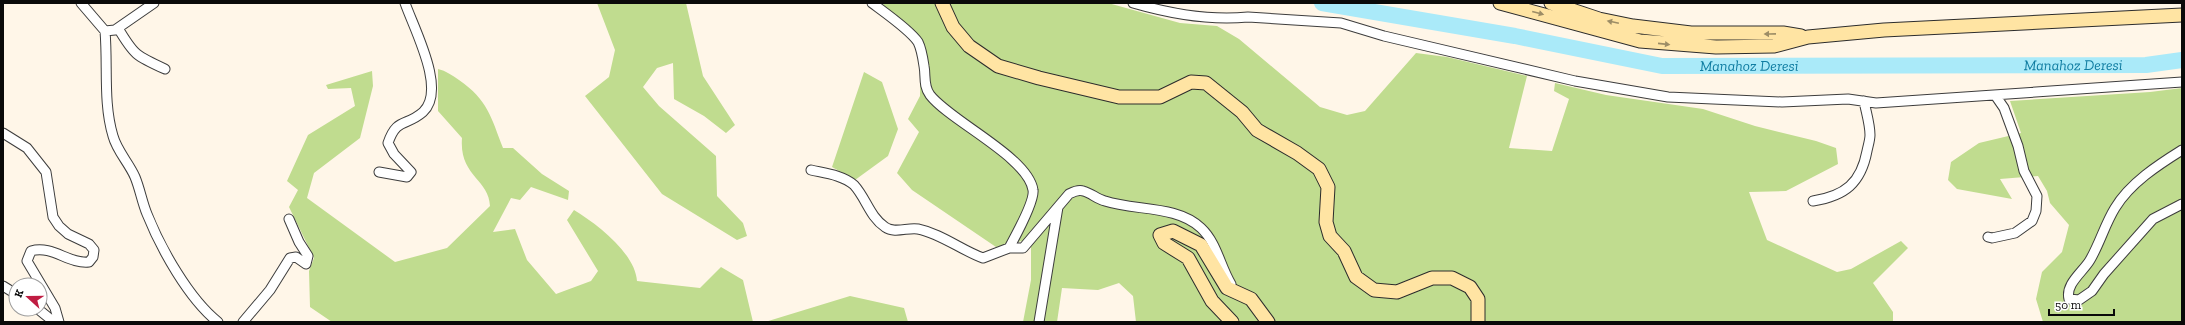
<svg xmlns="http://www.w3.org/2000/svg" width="2185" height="325" viewBox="0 0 2185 325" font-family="'Zilla Slab',serif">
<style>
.forest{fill:#c0dc8f}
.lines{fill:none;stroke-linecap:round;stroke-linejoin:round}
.river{stroke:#aaeaf9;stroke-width:16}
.street-casing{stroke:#3d3d3d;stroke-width:11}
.secondary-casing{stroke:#2c2c2c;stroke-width:15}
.street{stroke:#fff;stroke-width:9}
.secondary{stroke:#ffe4a3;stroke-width:13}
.oneway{fill:#9d8d66}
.labels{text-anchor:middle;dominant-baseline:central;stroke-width:4;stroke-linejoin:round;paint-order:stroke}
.water-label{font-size:15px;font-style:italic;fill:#0f7ca1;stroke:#fff}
</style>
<rect width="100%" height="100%" fill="#fff6e8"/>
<path class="forest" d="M597,3H686L703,76L735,125L726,133L704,116L674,99L673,63L657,68L643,87L659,106L716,156L717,196L743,223L747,236L737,240L662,194L585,96L609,77L615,50Z
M884,3H1108L1180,23L1217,26L1239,39L1320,107L1347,115L1365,111L1416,53L1447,57L1527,76L1509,148L1552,151L1569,99L1554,91L1555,83L1606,95L1703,109L1755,126L1816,141L1836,148L1838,164L1786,191L1749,192L1767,240L1837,272L1851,269L1901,241L1908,248L1873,283L1893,312V322H1136L1133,296L1119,283L1098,290L1062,288L1057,322H1023L1031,280V247L1022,241L996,247L912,190L897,173L919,132L908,119L920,96L921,43L883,5Z
M438,69C446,71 452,75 459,80C488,100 491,117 503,148H513L542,174L569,191L568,200L531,187L520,200L511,198L493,232L515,229L527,260L556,294L591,281L598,271L567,220L574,210C597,224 635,253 637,281L700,288L721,267L743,280L753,322H332L310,307L309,271L314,258L289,207L298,190L287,181L308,135L355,106L351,88L328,89L326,85L372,71L373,86L360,138L314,173L307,198L395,262L447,248L490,206C489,179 459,176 462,138L438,111Z
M864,72L882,82L898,129L888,156L855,180L832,167Z
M2182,88V322H2043L2036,299L2042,272L2062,252L2069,225L2050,203L2047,191L2038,176L2000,179L2012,199L1957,189L1948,180L1951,162L1979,143L2021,133L2010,101L2150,92Z
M850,296L904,308L908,322H765Z"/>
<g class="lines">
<path class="river" id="s1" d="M1322,3L1515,36L1662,66L2146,65L2182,60"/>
<g class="street-casing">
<path id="street" d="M81,3L105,31L115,30L154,3
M872,3C884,12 910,30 918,42C921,48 923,59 924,66C926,76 923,86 930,95C950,121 1028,157 1033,190C1035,201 1015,237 1009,248
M1133,3C1171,14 1209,21 1248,17L1341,23L1384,36L1575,81L1668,97L1782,102L1848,99L1876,103L2182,82
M118,28C134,55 136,56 165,69
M105,31C108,66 103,103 113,136C117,151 129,163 135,177C140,189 142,202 147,214C161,249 189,299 218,322
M3,133L27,148L46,172L53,217L59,226L68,234L89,244L94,250L93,257L89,262C68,264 53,245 31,251L27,261L55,308L59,322
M2182,150C2158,165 2130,183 2115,208C2105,224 2100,243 2090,260C2083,272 2065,284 2069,299L2079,300L2092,291L2104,274L2153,219L2182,204
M811,170C824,173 843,175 854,185C866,198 870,217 885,227C895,234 908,227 918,229C942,234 961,250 983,258L1009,248H1023L1069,194C1073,192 1078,189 1083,191C1091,193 1097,199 1105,201C1135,211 1177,205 1201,228C1217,243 1220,266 1231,284
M379,172L407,177L411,172L394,154L388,143C397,117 406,127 423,112C447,90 414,29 405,3
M1813,201C1845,196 1861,183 1867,151C1868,146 1870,140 1870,135C1870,124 1866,112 1864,101
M1988,237L1992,238L2015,233L2032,221L2036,211L2037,196L2024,171L2018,146L2004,108L1995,95
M3,286L16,294
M38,309L54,322
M243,322L270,290L290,258L296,257L306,264L308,256L299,242L289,219
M1039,322L1058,207"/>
</g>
<g class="secondary-casing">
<path id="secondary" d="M942,3L953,27L969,46L998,66L1039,78L1119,97H1160L1191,82L1206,83L1242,112L1257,130L1297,153L1319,169L1328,187L1326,222L1330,236L1344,251L1356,277L1374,290L1397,292L1432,278H1452L1470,287L1478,299V322
M1500,3L1640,41L1716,47L1774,46L1808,37L1884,30L2182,15
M1551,3L1599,19L1633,26L1691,33H1783L1801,36
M1232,322L1212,301L1188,258L1164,243L1160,235L1173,231L1201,245L1227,288L1251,299L1268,322"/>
</g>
<use href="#street" class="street"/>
<use href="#secondary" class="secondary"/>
</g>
<defs><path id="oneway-solid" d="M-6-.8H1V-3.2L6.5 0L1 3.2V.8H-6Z"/></defs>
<g class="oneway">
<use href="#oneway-solid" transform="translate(1538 13) rotate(15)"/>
<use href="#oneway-solid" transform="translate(1613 22) rotate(-168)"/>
<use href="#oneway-solid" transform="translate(1770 34) rotate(179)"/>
<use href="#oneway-solid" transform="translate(1664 44) rotate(6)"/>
</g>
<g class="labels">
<g class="water-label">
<text stroke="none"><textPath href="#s1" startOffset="757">Manahoz Deresi</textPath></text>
<text stroke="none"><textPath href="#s1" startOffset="433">Manahoz Deresi</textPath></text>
</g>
</g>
<rect width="2185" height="325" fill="none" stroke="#0a0a0a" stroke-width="8"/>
<g transform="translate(28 297) rotate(291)"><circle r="19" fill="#ffffff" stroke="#9d9d9d"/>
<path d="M0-3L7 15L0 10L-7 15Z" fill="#c01c42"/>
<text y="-6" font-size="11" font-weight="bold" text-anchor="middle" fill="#0a0a0a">K</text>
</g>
<path d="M2049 309v6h65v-6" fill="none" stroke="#0a0a0a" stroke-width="2"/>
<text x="2055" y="309" font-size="12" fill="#0a0a0a" stroke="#ffffff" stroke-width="3" paint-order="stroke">50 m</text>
</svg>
